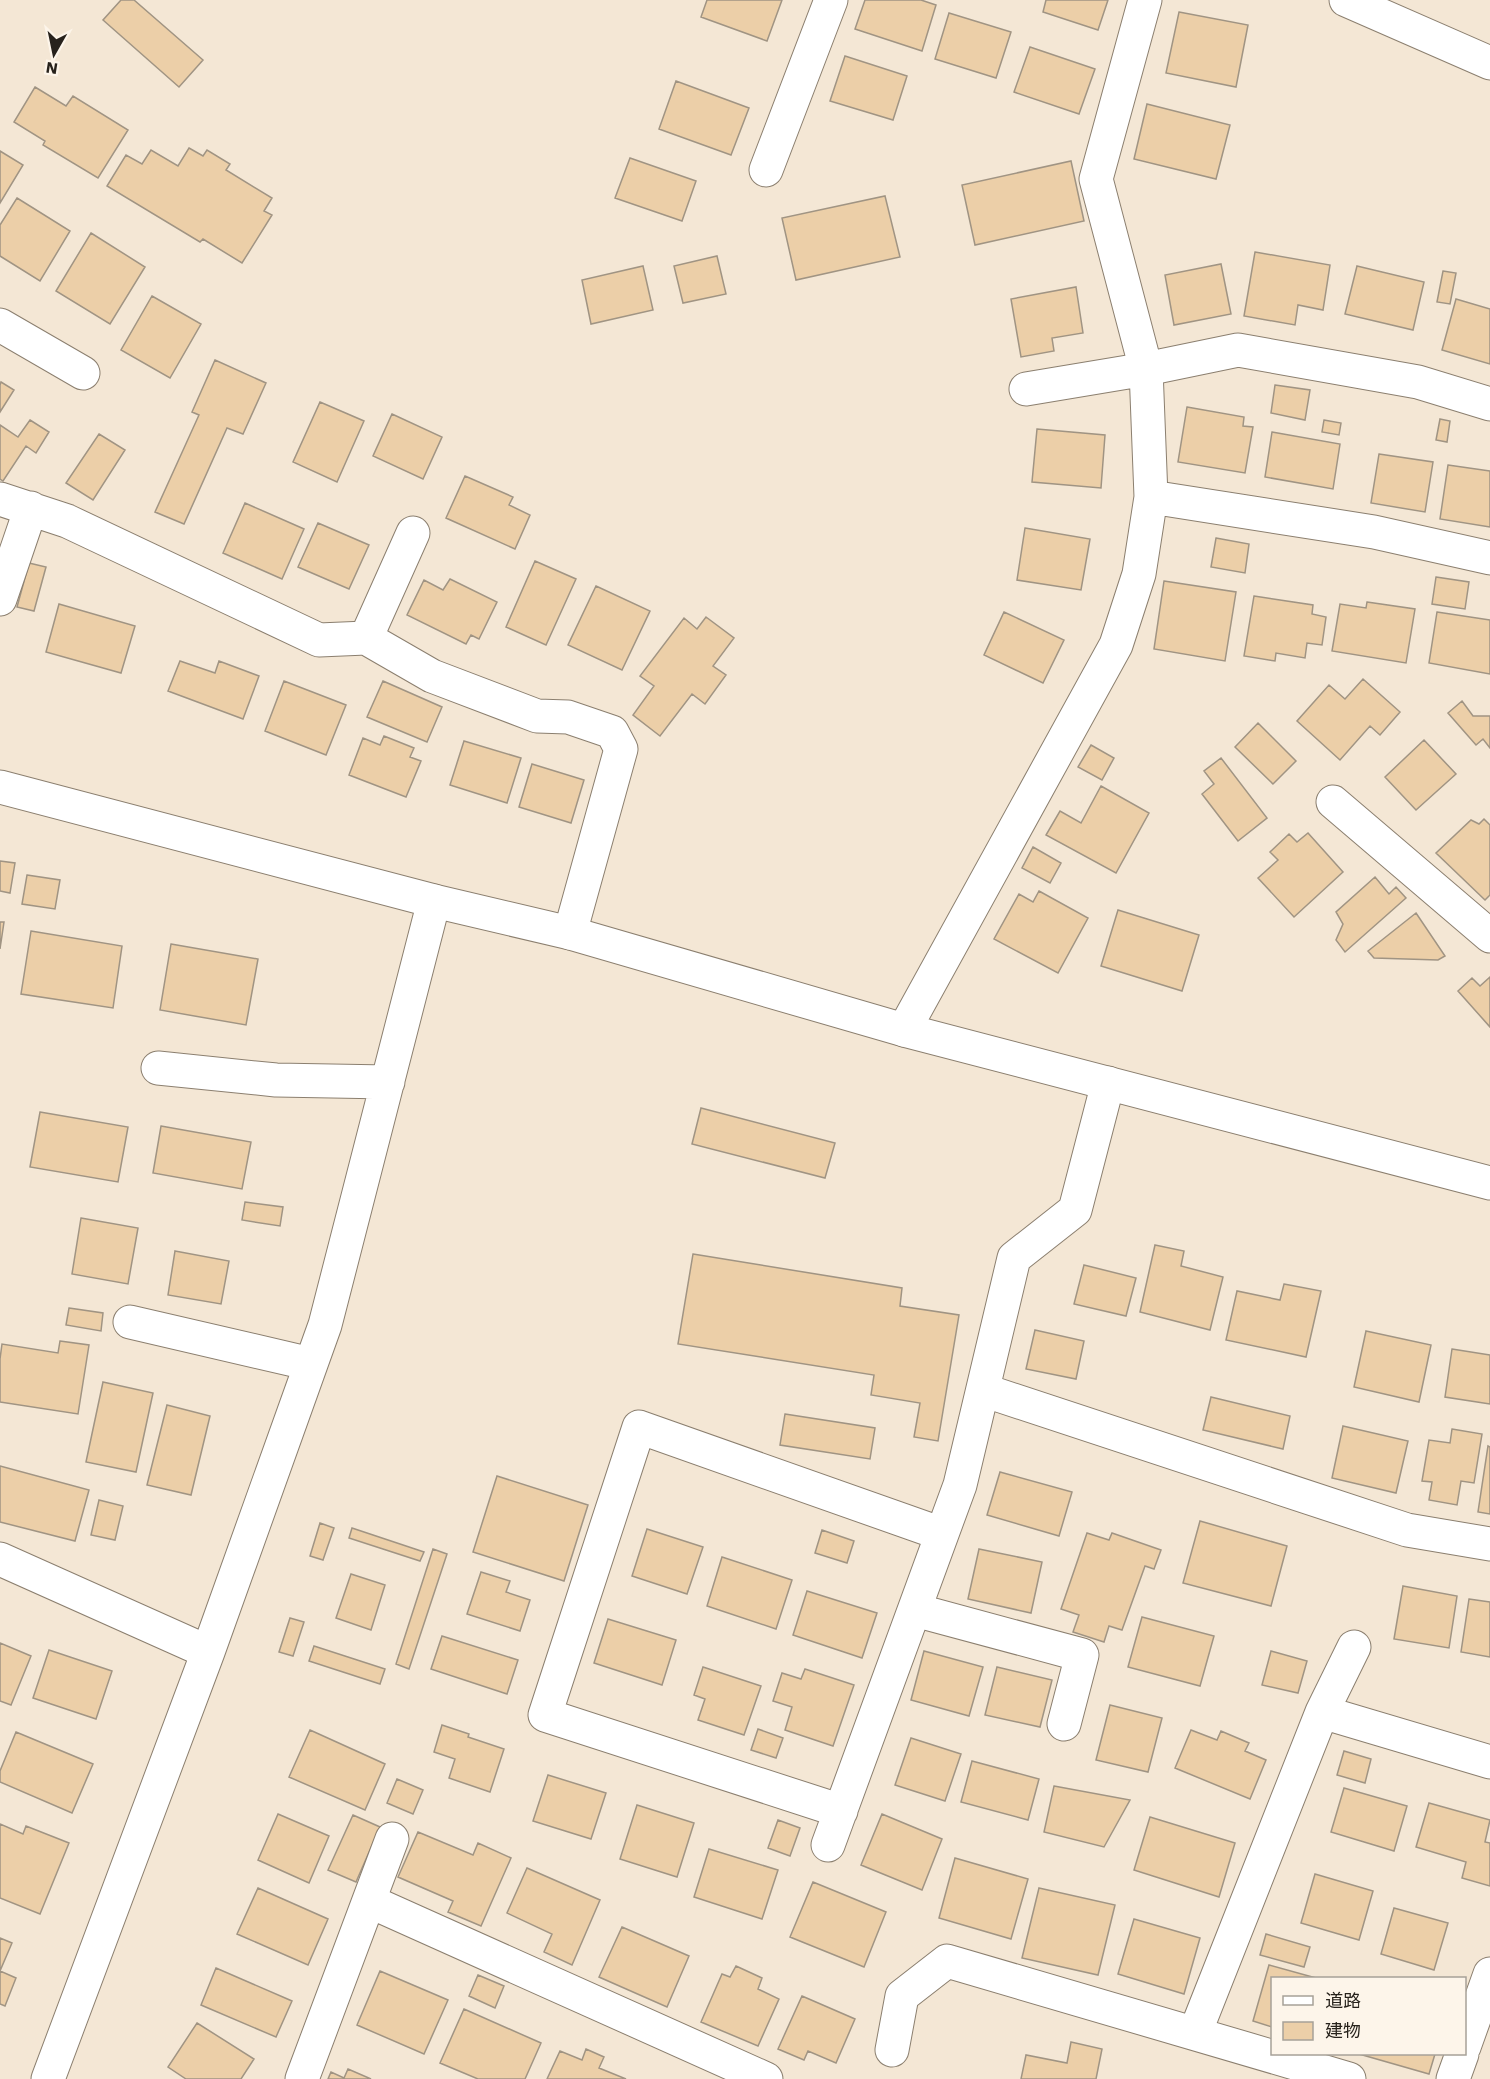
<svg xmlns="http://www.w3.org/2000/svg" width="1490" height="2079" viewBox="0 0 1490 2079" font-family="'Work Sans','Noto Sans JP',sans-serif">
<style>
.building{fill:#eccfa8;stroke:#a09483;stroke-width:1.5}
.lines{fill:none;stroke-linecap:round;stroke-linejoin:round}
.street-casing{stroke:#8b7f6f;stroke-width:35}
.secondary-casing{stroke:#8b7f6f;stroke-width:35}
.street{stroke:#fff;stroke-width:33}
.secondary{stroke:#fff;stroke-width:33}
</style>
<rect width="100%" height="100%" fill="#f4e7d5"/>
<path class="building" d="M121,0H134L203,60L179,87L103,20Z
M707,0H782L767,41L701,17Z
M865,0H921L936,5L922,51L855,29Z
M1046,0H1108L1098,30L1043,12Z
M1179,12L1248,25L1236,87L1166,73Z
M949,13L1011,32L996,78L935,59Z
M1030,47L1095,69L1079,114L1014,92Z
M845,56L907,76L893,120L830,101Z
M676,81L749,108L731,155L659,129Z
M35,87L66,106L73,96L128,130L98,178L43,145L45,141L14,122Z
M1147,104L1230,125L1216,179L1134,159Z
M189,148L203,156L207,150L230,164L226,170L272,198L264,211L272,215L242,263L203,239L200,242L107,186L126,155L142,164L151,150L178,166Z
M0,151L23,165L0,203Z
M630,158L696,181L682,221L615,198Z
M1071,161L1084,221L975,245L962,185Z
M885,196L900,257L796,280L782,218Z
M17,198L70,231L40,281L0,256V225Z
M91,233L145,267L110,324L56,291Z
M1255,252L1330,265L1323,310L1298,305L1295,325L1244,316Z
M717,256L726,294L683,303L674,266Z
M1221,264L1231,314L1174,325L1165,275Z
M643,266L653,310L591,324L582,280Z
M1357,266L1424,282L1413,330L1345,314Z
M1443,271L1456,273L1450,304L1437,302Z
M1076,287L1083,333L1052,338L1054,351L1021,357L1011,299Z
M152,296L201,324L170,378L121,350Z
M1456,299L1490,309V364L1442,350Z
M215,360L266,383L243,434L227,428L184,524L155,512L199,415L192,412Z
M1,382L14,390L0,412V385Z
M1275,385L1310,390L1305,420L1271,413Z
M320,402L364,421L337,482L293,462Z
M1187,407L1244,417L1243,426L1253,427L1245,473L1178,462Z
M392,414L442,437L423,479L373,456Z
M1440,419L1450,421L1447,442L1436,440Z
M30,420L49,432L36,453L26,446L3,481L0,479V425L18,437Z
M1324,420L1341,423L1339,435L1322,432Z
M1037,429L1105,435L1101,488L1032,482Z
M1272,432L1340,444L1333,489L1265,477Z
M99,434L125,450L93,500L66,483Z
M1379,454L1433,462L1425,512L1371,503Z
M1448,465L1490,471V527L1440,519Z
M465,476L513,497L509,505L530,515L515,549L446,518Z
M245,503L304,529L282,579L223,553Z
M318,523L369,545L349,589L298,567Z
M1025,528L1090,539L1081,590L1017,580Z
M1216,538L1249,544L1245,573L1211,567Z
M535,561L576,579L546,645L506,627Z
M29,563L46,567L34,611L17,607Z
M1436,577L1469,582L1465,609L1432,604Z
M450,579L497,602L479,639L471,635L466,644L407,615L424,580L443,590Z
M1164,581L1236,592L1225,661L1154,649Z
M596,586L650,611L622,670L568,645Z
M1254,596L1313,605L1312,614L1326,617L1322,645L1307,643L1305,658L1276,653L1275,661L1244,656Z
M1367,602L1415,609L1406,663L1332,651L1340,604L1366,608Z
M59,604L135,626L121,673L46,652Z
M1004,612L1064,640L1043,683L984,655Z
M1437,612L1490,620V674L1429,663Z
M706,617L734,638L713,666L726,675L705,704L692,694L660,736L633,715L654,686L640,676L684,618L697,629Z
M180,661L215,673L219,661L259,676L243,719L168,691Z
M1363,679L1400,712L1380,735L1370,726L1340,760L1297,721L1329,685L1345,699Z
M284,681L346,705L326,755L265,731Z
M383,681L442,707L427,742L367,717Z
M1462,701L1473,716H1490V748L1483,739L1476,745L1448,713Z
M1258,723L1296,761L1273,784L1235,747Z
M384,736L414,748L410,757L421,761L406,797L349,775L363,738L380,745Z
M1424,740L1456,774L1416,810L1385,777Z
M464,741L521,758L507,803L450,785Z
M1091,745L1114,758L1102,780L1078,767Z
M1221,758L1267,818L1238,841L1202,794L1214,784L1204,771Z
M532,764L584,780L571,823L519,807Z
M1101,786L1149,813L1116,873L1046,835L1060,811L1081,823Z
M1484,819L1490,825V895L1485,900L1436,853L1471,820L1479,824Z
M1308,833L1343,872L1294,917L1258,878L1278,860L1270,852L1289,834L1297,842Z
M1033,847L1061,863L1050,883L1022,868Z
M0,861L15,863L10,893L0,891Z
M27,875L60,880L55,909L22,904Z
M1375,877L1389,894L1396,887L1406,898L1345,952L1336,940L1343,924L1336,912Z
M1039,891L1088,918L1058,973L994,939L1019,894L1033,902Z
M1118,910L1199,935L1182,991L1101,966Z
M1416,913L1445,956L1438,960L1374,958L1368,951Z
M0,922H4L0,949Z
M31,931L122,946L113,1008L21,994Z
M171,944L258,959L246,1025L160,1010Z
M1490,977V1027L1458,991L1472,978L1480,986Z
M701,1108L835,1143L825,1178L692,1144Z
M40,1112L128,1127L118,1182L30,1167Z
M161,1126L251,1142L242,1189L153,1173Z
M245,1202L283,1207L280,1226L242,1220Z
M81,1218L138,1228L128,1284L72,1274Z
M1155,1245L1184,1251L1181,1266L1223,1277L1210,1330L1140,1312Z
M175,1251L229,1261L221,1304L168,1295Z
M693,1254L902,1288L900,1306L959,1315L938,1441L914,1437L920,1403L871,1395L874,1375L678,1344Z
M1084,1265L1136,1278L1126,1316L1074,1304Z
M1284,1284L1321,1291L1306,1357L1226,1340L1237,1291L1280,1300Z
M69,1308L103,1313L101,1331L66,1325Z
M1035,1330L1084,1341L1076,1379L1026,1369Z
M1366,1331L1431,1345L1419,1402L1354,1387Z
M60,1341L89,1345L78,1414L0,1402V1359L2,1344L58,1353Z
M1452,1349L1490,1355V1404L1445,1397Z
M103,1382L153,1393L136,1472L86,1462Z
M1211,1397L1290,1416L1283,1449L1203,1430Z
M167,1405L210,1416L191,1495L147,1485Z
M785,1414L875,1428L870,1459L780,1445Z
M1343,1426L1408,1441L1396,1493L1332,1478Z
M1452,1429L1482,1434L1474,1483L1461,1481L1457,1505L1429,1500L1432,1482L1422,1481L1429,1440L1450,1443Z
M1488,1446L1490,1447V1514L1478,1512Z
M0,1466L89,1490L75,1541L0,1522Z
M1000,1472L1072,1492L1059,1536L987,1515Z
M497,1476L588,1505L564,1581L473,1552Z
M99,1500L123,1506L115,1540L91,1535Z
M1200,1521L1287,1546L1271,1606L1183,1583Z
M320,1523L334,1528L323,1560L310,1556Z
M352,1528L424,1552L420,1561L349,1538Z
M647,1529L703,1547L687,1594L632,1576Z
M822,1530L854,1541L847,1563L815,1553Z
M1087,1533L1109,1540L1112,1533L1161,1550L1154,1569L1145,1566L1122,1630L1109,1626L1104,1642L1073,1632L1079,1615L1061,1609Z
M433,1549L447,1554L409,1669L396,1664Z
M979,1549L1042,1562L1031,1613L968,1599Z
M722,1557L792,1580L776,1629L707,1606Z
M481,1572L510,1581L506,1592L530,1600L520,1631L467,1614Z
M351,1574L385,1585L371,1630L336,1618Z
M1403,1586L1457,1596L1449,1648L1394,1639Z
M807,1591L877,1613L862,1658L793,1635Z
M1469,1599L1490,1602V1657L1461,1652Z
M1142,1617L1214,1636L1200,1686L1128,1667Z
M290,1618L304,1622L293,1656L279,1652Z
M608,1619L676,1640L662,1685L594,1663Z
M442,1636L518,1660L507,1694L431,1669Z
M0,1643L31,1656L11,1705L0,1701Z
M314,1646L385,1669L380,1684L309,1661Z
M49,1650L112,1671L96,1719L33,1698Z
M924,1651L983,1667L969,1716L911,1700Z
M1271,1651L1307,1661L1298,1693L1262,1685Z
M703,1667L761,1686L744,1735L698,1720L705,1699L694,1695Z
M997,1667L1052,1680L1040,1727L985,1715Z
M805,1669L854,1685L833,1746L785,1730L792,1707L773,1701L782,1673L801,1679Z
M1110,1705L1162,1718L1148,1772L1096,1760Z
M442,1725L469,1734L468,1737L504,1749L490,1792L449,1778L455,1759L434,1752Z
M758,1729L783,1738L776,1758L751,1750Z
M310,1730L385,1764L365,1810L289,1777Z
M1191,1730L1217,1740L1221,1731L1249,1743L1245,1751L1266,1760L1250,1799L1175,1768Z
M16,1732L93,1764L72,1813L0,1782V1771Z
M911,1738L961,1754L945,1801L895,1785Z
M1344,1751L1371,1759L1365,1783L1337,1775Z
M972,1761L1039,1779L1028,1820L961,1802Z
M548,1775L606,1793L591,1839L533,1821Z
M397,1779L423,1790L413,1814L387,1803Z
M1054,1786L1130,1800L1104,1847L1044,1832Z
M1344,1788L1407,1806L1394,1851L1331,1832Z
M1429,1803L1490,1820L1485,1842L1490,1843V1886L1462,1878L1466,1862L1416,1847Z
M637,1805L694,1823L677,1877L620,1859Z
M278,1814L329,1836L309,1883L258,1860Z
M882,1814L942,1839L922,1890L861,1865Z
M353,1815L380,1827L356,1882L328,1870Z
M1150,1817L1235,1843L1219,1897L1134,1870Z
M778,1820L800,1828L790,1856L768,1848Z
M0,1824L23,1834L26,1826L69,1843L40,1914L0,1898Z
M418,1832L473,1855L478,1843L511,1858L481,1926L448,1912L453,1901L398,1877Z
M709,1849L778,1870L762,1919L694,1897Z
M955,1858L1028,1879L1011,1939L939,1918Z
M527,1868L600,1900L572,1965L544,1952L552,1934L507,1913Z
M1315,1874L1373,1891L1359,1940L1301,1923Z
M813,1882L886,1912L864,1967L790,1937Z
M258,1888L328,1919L308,1965L237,1934Z
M1039,1888L1115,1905L1098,1975L1022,1958Z
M1394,1908L1448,1923L1434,1970L1381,1954Z
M1134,1919L1200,1938L1184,1994L1118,1974Z
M622,1927L689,1956L667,2007L599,1977Z
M1266,1934L1310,1947L1304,1967L1260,1955Z
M0,1938L12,1943L0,1971L16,1978L5,2006L0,2004Z
M1269,1965L1316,1978H1272V2027L1253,2021Z
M736,1966L762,1978L758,1989L779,1999L758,2046L701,2022L722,1974L730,1977Z
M216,1968L292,2001L276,2037L201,2005Z
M380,1971L448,2000L424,2054L357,2025Z
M478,1975L504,1986L495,2008L469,1996Z
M802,1996L855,2019L836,2063L808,2051L804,2060L778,2049Z
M464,2009L541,2043L525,2079H478L440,2063Z
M197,2023L254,2059L241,2079H186L168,2067Z
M1071,2042L1102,2049L1096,2079H1021L1026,2055L1067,2063Z
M586,2049L604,2057L599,2068L626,2079H547L560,2051L582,2060Z
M1359,2054H1435L1429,2074Z
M348,2069L371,2079H328L331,2072L344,2078Z"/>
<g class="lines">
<g class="street-casing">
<path id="street" d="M1346,0L1490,63
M766,170L831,0
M0,325L83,373
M1026,389L1146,369L1238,350L1418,382L1490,404
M1151,497L1374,532L1490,558
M0,499L67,521L319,640L366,638L432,676L537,716L568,717L612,732L621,749L570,933
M0,599L31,508
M366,638L413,533
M1333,802L1490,936
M904,1030L1116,645L1139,574L1151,497L1146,369L1096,179L1145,0
M158,1068L276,1080L388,1082
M130,1322L311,1364
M983,1390L1407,1530L1490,1544
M0,1559L208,1652
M915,1610L1082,1655L1064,1724
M1322,1712L1354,1647
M841,1811L545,1715L639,1427L942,1534
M828,1845L960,1485L1014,1258L1075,1210L1108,1083
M369,1901L766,2079
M1195,2033L1322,1712L1490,1762
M1464,2047L1490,1974
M892,2050L902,1996L947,1961L1349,2079
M48,2079L208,1652L325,1325L434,901
M302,2079L392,1839
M1453,2079L1462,2054"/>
</g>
<g class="secondary-casing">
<path id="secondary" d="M0,787L434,901L570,933L904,1030L1490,1183"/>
</g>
<use href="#street" class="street"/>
<use href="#secondary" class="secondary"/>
</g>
<rect x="1271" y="1977" width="195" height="78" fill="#fdf5ea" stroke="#a7a198" stroke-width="1.5"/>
<rect x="1283" y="1996" width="30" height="9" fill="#ffffff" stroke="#a7a198" stroke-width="1.5"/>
<text x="1325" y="2007" font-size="18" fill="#27221c">道路</text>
<rect x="1283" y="2022" width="30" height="18" fill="#eccfa8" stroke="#a7a198" stroke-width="1.5"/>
<text x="1325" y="2037" font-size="18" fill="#27221c">建物</text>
<g transform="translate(54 54) rotate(189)" stroke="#fdf5ea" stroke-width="4.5" paint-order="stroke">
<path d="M0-4.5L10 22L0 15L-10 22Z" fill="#27221c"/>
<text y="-9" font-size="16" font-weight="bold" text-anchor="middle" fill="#27221c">N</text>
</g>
</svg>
